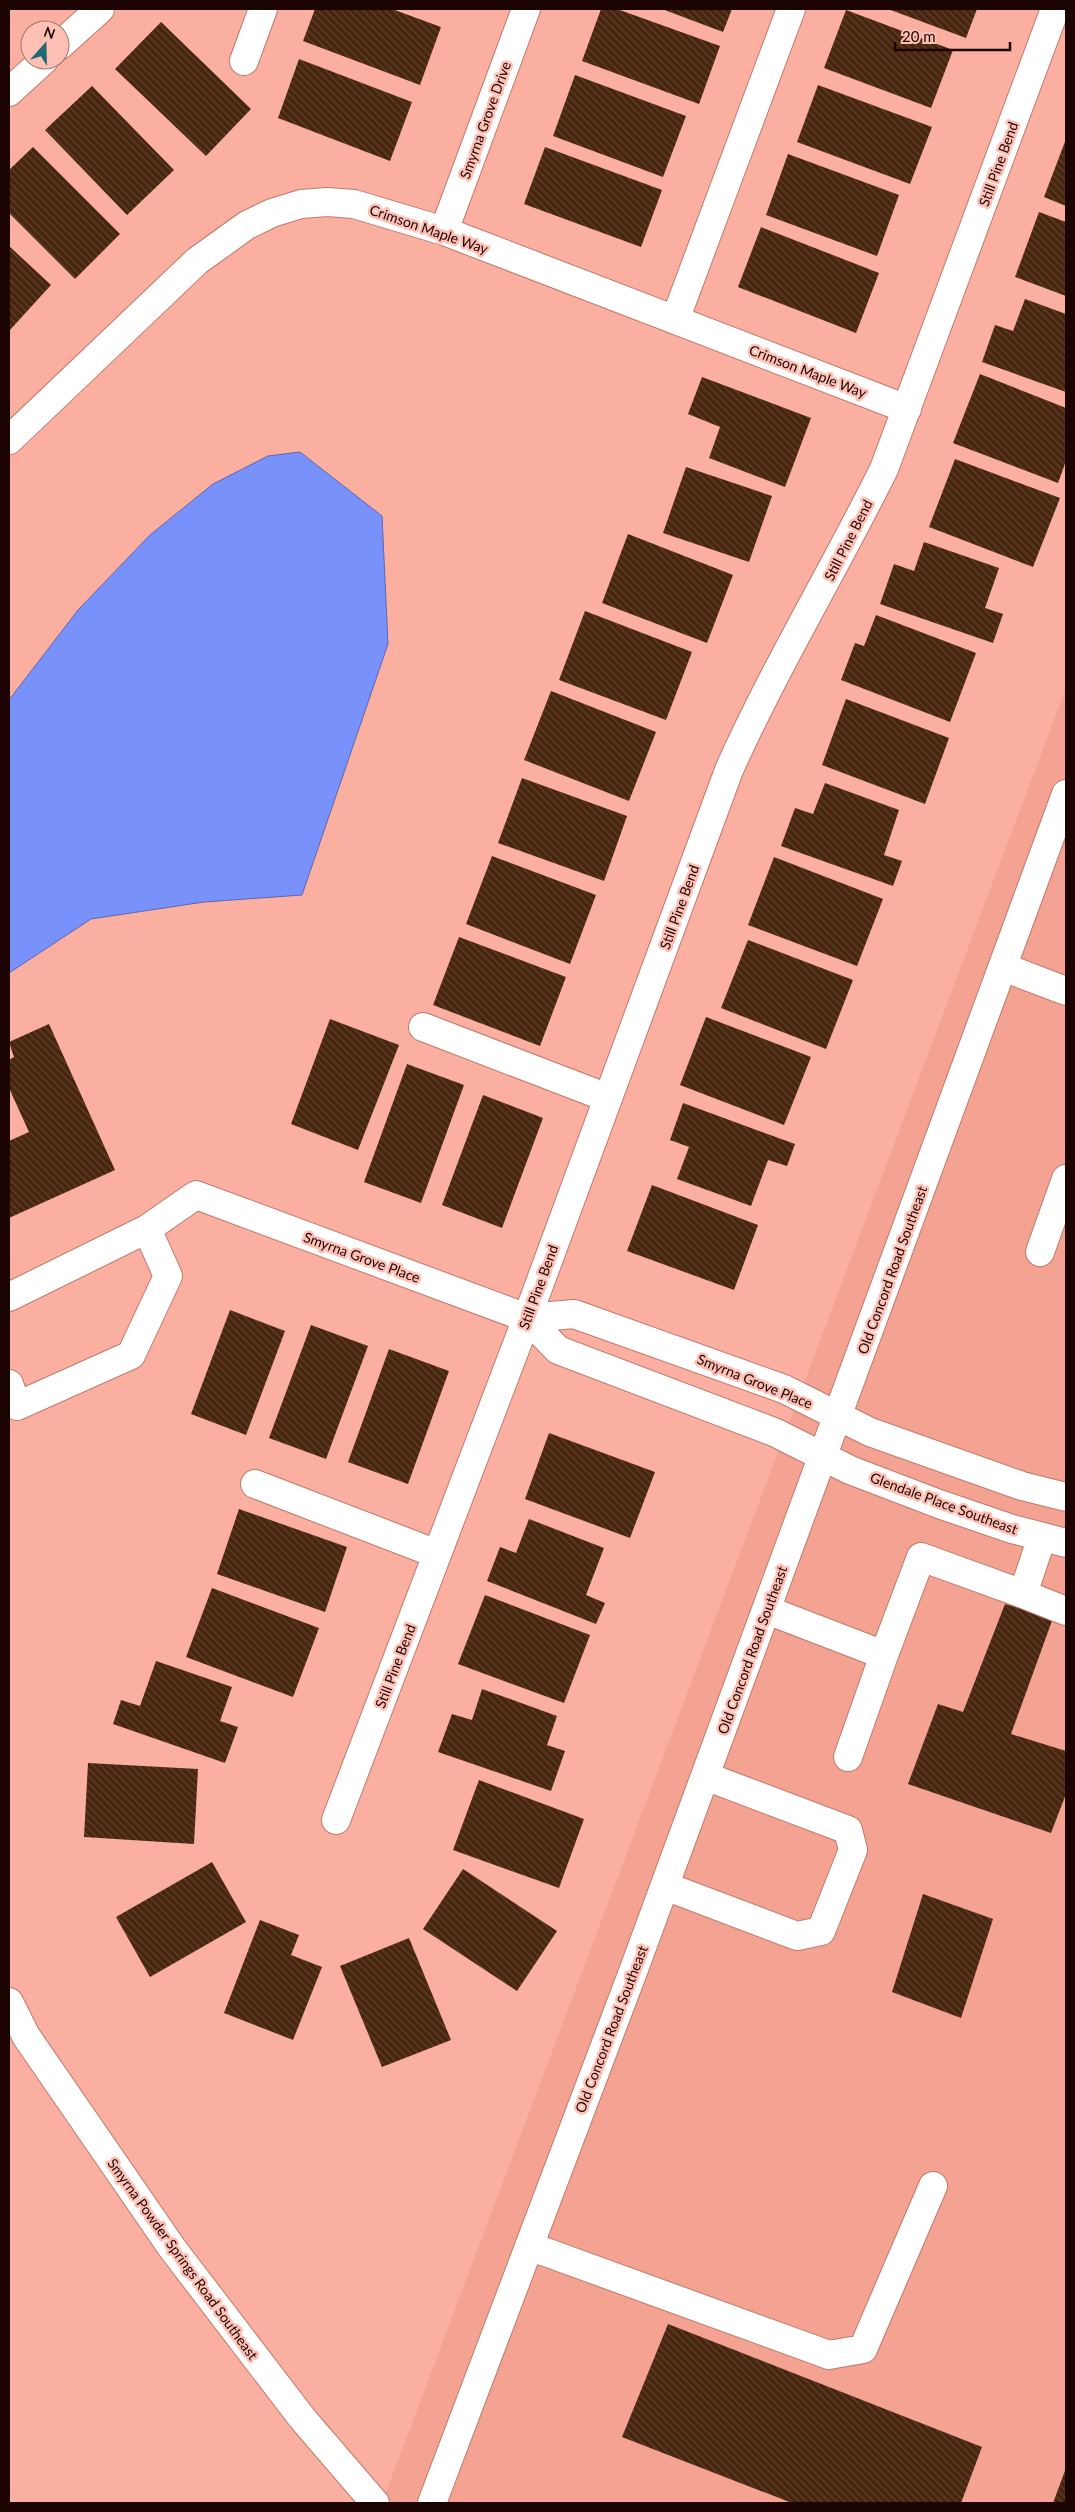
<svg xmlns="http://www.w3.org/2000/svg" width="1075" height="2512" viewBox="0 0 1075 2512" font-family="Lato,sans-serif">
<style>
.built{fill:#f4a292}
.water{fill:#7891fb;stroke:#5c67b0}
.building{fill:url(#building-back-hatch)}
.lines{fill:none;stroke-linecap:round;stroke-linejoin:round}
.minor-casing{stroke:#c0796b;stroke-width:30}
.minor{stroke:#fff;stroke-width:28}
.labels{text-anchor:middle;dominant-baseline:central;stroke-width:5;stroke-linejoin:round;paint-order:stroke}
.street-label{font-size:14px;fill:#1b0402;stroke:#fec0b4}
</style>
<defs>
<pattern id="building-back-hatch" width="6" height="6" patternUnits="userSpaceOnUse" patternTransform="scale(1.25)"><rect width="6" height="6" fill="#48250e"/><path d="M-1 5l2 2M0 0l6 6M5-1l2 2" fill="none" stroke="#5f422f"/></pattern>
</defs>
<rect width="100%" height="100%" fill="#faafa0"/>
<path class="built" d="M1066,688V2503H382Z"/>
<path class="water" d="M300,452L382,516L388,644L302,895L204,902L91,919L9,973V700L78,610L150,535L213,484L268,456Z"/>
<path class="building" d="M315,9H392L441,27L420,85L303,41Z
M601,9H617L720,46L699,104L582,61Z
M662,9H732L723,32Z
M888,9H977L966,38Z
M846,10L953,50L931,108L824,68Z
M161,22L251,109L206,156L115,69Z
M299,59L412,102L390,161L278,118Z
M575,75L686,116L663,177L553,136Z
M818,85L932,127L910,184L797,142Z
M92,86L174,170L127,215L45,130Z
M1066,139V206L1044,197Z
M33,147L120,234L75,279L9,213V170Z
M545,147L662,190L641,247L524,204Z
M788,154L899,195L877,256L766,215Z
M1039,212L1066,222V296L1015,277Z
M761,227L879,273L856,333L738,287Z
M9,246L51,285L9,331Z
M1025,299L1066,314V392L982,362L995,325L1013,331Z
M980,374L1066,408V461L1058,483L953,443Z
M702,377L811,418L785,487L709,458L720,427L688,414Z
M955,459L1060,498L1033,567L929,527Z
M686,467L772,496L749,562L663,533Z
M628,534L733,575L707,643L602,603Z
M924,542L999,568L985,608L1003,614L993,643L880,604L894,564L914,571Z
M585,611L692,652L666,720L559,680Z
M876,615L976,653L950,722L841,680L855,643L864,646Z
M551,691L656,732L629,801L524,760Z
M846,699L949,738L925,804L822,765Z
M522,778L627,816L604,881L498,843Z
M825,783L899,810L884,855L902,861L893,886L781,846L795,808L813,814Z
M492,856L596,895L570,964L466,924Z
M774,857L883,899L857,966L748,925Z
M459,937L566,977L540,1046L433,1005Z
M748,940L853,980L826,1049L721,1008Z
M706,1017L811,1057L784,1125L680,1085Z
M330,1019L399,1045L358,1150L291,1124Z
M49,1024L115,1170L9,1218V1141L29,1132L9,1088V1060L14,1057L9,1042Z
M407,1064L464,1085L421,1203L364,1182Z
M483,1095L543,1118L502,1228L442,1205Z
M683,1103L795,1144L787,1166L768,1160L751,1206L677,1179L689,1147L670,1140Z
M652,1185L758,1225L734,1290L627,1251Z
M230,1310L285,1331L246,1435L191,1414Z
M311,1325L368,1346L326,1459L269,1438Z
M389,1349L449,1371L408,1484L348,1462Z
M549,1433L655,1472L630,1538L525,1499Z
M239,1509L347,1547L325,1612L217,1574Z
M529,1519L604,1548L586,1595L605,1603L596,1624L487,1581L500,1547L516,1553Z
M212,1588L319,1628L293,1697L186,1657Z
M485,1595L590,1635L564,1703L458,1664Z
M1005,1604L1053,1618L1011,1734L1066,1751V1794L1051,1833L908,1784L938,1704L963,1712Z
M156,1661L232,1687L220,1721L238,1727L225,1763L113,1724L121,1700L140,1706Z
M482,1689L557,1716L547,1745L565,1751L551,1791L438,1752L452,1714L472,1720Z
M88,1763L198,1769L194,1844L84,1837Z
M479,1780L584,1819L559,1888L453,1850Z
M212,1862L246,1922L150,1977L116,1917Z
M463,1869L557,1931L517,1991L423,1929Z
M923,1894L993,1919L961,2018L892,1992Z
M260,1920L299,1935L291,1955L322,1967L293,2040L224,2013Z
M409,1938L451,2040L382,2067L340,1966Z
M668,2324L982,2447L961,2503H792L622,2437Z
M1066,2468V2503H1053Z"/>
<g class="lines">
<g class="minor-casing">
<path id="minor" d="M60,45L100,9
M244,61L263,9
M9,92L44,60
M444,231L526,9
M675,320L791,9
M9,440L197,261L247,225L272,213L301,204L327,202L354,204L444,231L907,409
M1003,967L1066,991
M423,1027L608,1098
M1040,1252L1066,1179
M9,1297L147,1229L196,1195L527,1318L558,1350L774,1432L850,1470L939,1504L1012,1529L1066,1543
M527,1318L574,1314L784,1389L870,1432L1022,1486L1066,1497
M9,1384L17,1406L131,1355L168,1276L147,1229
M255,1484L437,1554
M1023,1594L1066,1611
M767,1610L884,1655L921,1557L1023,1594L1042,1537
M848,1757L884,1655
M336,1820L527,1318L729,770C775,667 834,570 884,469L1055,9
M665,1886L797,1936L821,1931L853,1850L848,1830L705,1776
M9,2002L26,2036L172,2248L302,2418L375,2503
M529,2246L829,2355L863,2349L933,2186
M432,2503L634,1969L1066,794"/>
</g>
<use href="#minor" class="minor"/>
</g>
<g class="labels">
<g class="street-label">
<text transform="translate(485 120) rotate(-70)">Smyrna Grove Drive</text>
<text transform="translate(998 164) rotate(-70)">Still Pine Bend</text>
<text transform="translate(429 229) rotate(19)">Crimson Maple Way</text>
<text transform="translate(808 371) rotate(21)">Crimson Maple Way</text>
<text transform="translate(848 540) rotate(-63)">Still Pine Bend</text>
<text transform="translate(679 907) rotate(-70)">Still Pine Bend</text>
<text transform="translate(362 1257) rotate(20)">Smyrna Grove Place</text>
<text transform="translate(892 1270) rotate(-70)">Old Concord Road Southeast</text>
<text transform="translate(538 1287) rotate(-70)">Still Pine Bend</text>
<text transform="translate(755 1381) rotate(22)">Smyrna Grove Place</text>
<text transform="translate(944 1503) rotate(20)">Glendale Place Southeast</text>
<text transform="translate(752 1650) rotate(-70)">Old Concord Road Southeast</text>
<text transform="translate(395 1666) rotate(-69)">Still Pine Bend</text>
<text transform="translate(611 2029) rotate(-69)">Old Concord Road Southeast</text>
<text transform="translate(183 2259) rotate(54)">Smyrna Powder Springs Road Southeast</text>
</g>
</g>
<rect width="1075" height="2512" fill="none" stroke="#1b0402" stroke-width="20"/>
<g transform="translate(45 45) rotate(20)"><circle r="24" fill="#fec0b4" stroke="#a3756d"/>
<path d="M0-4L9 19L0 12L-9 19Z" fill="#206875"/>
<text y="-8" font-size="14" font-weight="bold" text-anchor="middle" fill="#1b0402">N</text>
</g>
<path d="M895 42v8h115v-8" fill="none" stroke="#1b0402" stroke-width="2.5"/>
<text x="902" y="42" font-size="15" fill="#1b0402" stroke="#fec0b4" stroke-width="4" paint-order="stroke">20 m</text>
</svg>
